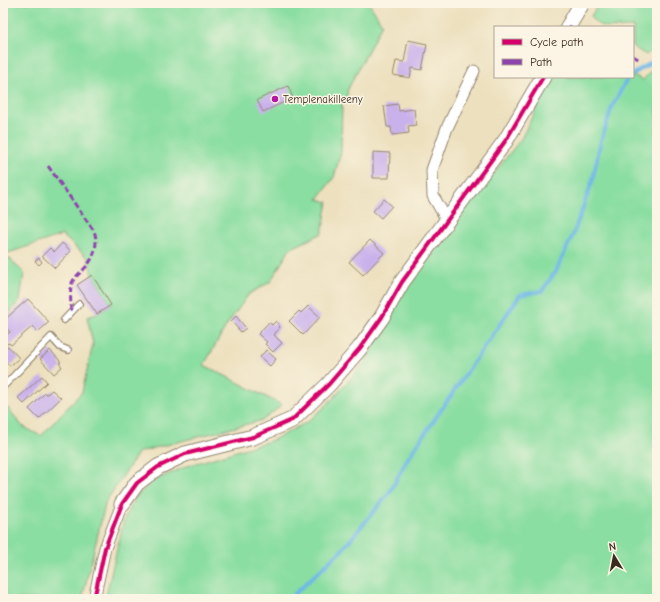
<svg xmlns="http://www.w3.org/2000/svg" width="660" height="602" viewBox="0 0 660 602" font-family="'Comic Neue',sans-serif">
<style>
.green{fill:#8adea1;stroke:#628460}
.lines{fill:none;stroke-linecap:round;stroke-linejoin:round}
.stream{stroke:#6db8e6;stroke-width:4}
.building{fill:#c9b1ec}
.lane-casing{stroke:#94856e;stroke-width:8}
.street-casing{stroke:#94856e;stroke-width:13}
.secondary-casing{stroke:#94856e;stroke-width:17}
.lane{stroke:#fff;stroke-width:5.5}
.street{stroke:#fff;stroke-width:11}
.secondary{stroke:#fff;stroke-width:15}
.quiet{stroke:#8e44ad;stroke-width:3;stroke-dasharray:6 3;stroke-linecap:butt}
.cycleway-casing{stroke:#fcf5e5;stroke-width:6}
.cycleway{stroke:#d6006c;stroke-width:4}
.poi-dot{fill:#b5179e;stroke:#fcf5e5;stroke-width:1.5}
.labels{text-anchor:middle;dominant-baseline:central;stroke-width:3;stroke-linejoin:round;paint-order:stroke}
.poi-label{font-size:11px;fill:#3b2a1e;stroke:#fcf5e5;text-anchor:start}
</style>
<rect width="100%" height="100%" fill="#fcf5e5"/>
<filter id="ink" filterUnits="userSpaceOnUse"><feTurbulence type="fractalNoise" baseFrequency=".025" numOctaves="2"/><feDisplacementMap in="SourceGraphic" scale="8" xChannelSelector="R" yChannelSelector="G"/><feConvolveMatrix kernelMatrix="1 2 1 2 8 2 1 2 1" color-interpolation-filters="sRGB"/></filter>
<filter id="wash" filterUnits="userSpaceOnUse"><feTurbulence type="fractalNoise" baseFrequency=".012" numOctaves="4" result="noise"/><feDisplacementMap in="SourceGraphic" scale="16" xChannelSelector="R" yChannelSelector="G"/><feGaussianBlur stdDeviation="0.9" result="paint"/><feColorMatrix in="noise" values="0 0 0 0 0 0 0 0 0 0 0 0 0 0 0 0 0 1.4 0 .05"/><feComposite in="paint" operator="in"/></filter>
<g filter="url(#wash)">
<rect width="100%" height="100%" fill="#ece0be"/>
<path class="green" d="M3,3H369L382,24L348,89L346,101L342,102L341,152L334,177L318,199L328,202L322,233L290,249L270,282L249,294L226,326L204,365L282,405L263,420L139,452L106,501L82,599H3V407L8,408L22,426L41,436L82,392L93,344L87,317L97,314L111,305L92,275L88,258L62,235L5,254L24,273L20,300L3,321Z
M599,3H657V47L646,55L633,47V27C617,27 598,32 591,16Z
M657,67V599H105L124,520L136,497L153,481L187,466L273,440L307,422L327,405L365,362L399,300L446,234L521,139L552,77H633V75L643,80L651,71Z"/>
<g class="lines">
<path class="stream" d="M633,74L657,59
M289,599L341,551L390,492L406,461L520,295L542,291L556,271L573,235L593,179L600,144L612,107L628,77"/>
</g>
<g id="blocks">
<path class="building" d="M408,40L427,44L422,70L412,68L410,78L393,75L396,61L404,62Z
M288,86L293,98L263,112L257,100Z
M398,104L399,111L414,109L416,125L408,126L409,133L392,135L391,127H387L384,106Z
M373,152L390,153L389,178H373Z
M384,199L392,206L381,218L373,211Z
M370,240L384,253L363,275L349,262Z
M62,243L71,251L55,268L42,256L50,248L54,252Z
M39,258L42,262L39,265L35,261Z
M92,275L111,305L97,314L77,285Z
M28,299L49,322L38,332L33,326L11,345L9,343L7,344L3,337L10,332L3,324V321Z
M308,306L320,317L303,335L289,321L299,311L301,313Z
M236,316L246,328L241,332L231,321Z
M276,321L280,327L274,335L282,343L273,352L265,344L267,342L258,334L269,322L272,325Z
M8,346L19,358L10,366L3,359V351Z
M50,350L61,362L59,363L62,367L54,374L40,359Z
M266,350L276,359L270,366L260,357Z
M42,376L47,382L24,404L18,398Z
M52,390L61,398L39,419L29,409L45,393L47,394Z"/>
</g>
</g>
<g filter="url(#ink)">
<use href="#blocks" fill-opacity="0" stroke="#94856e" stroke-width="1"/>
<g class="lines">
<g class="lane-casing">
<path id="lane" d="M64,320L79,304
M3,387L51,337L60,347L68,350"/>
</g>
<g class="street-casing">
<path id="street" d="M447,220L433,196L432,170L447,128L474,71
M94,599L105,548L122,504"/>
</g>
<g class="secondary-casing">
<path id="secondary" d="M568,27L582,3
M122,504L137,483L158,467L185,454L253,437L292,420L329,384L360,348L382,317L402,282L506,140L543,77"/>
</g>
<use href="#lane" class="lane"/>
<use href="#street" class="street"/>
<use href="#secondary" class="secondary"/>
<path class="quiet" d="M569,26L571,27
M633,56L640,60
M48,166L94,231C99,244 94,259 84,269C79,274 73,278 71,286C70,294 71,304 71,311"/>
<g class="cycleway-casing">
<path id="cycleway" d="M94,599L105,548L122,504L137,483L158,467L185,454L253,437L292,420L329,384L360,348L382,317L402,282L506,140L543,77"/>
</g>
<use href="#cycleway" class="cycleway"/>
</g>
</g>
<circle class="poi-dot" cx="275" cy="99" r="4"/>
<g class="labels">
<g class="poi-label">
<text x="283" y="99">Templenakilleeny</text>
</g>
</g>
<rect width="660" height="602" fill="none" stroke="#fcf5e5" stroke-width="16"/>
<rect x="494" y="26" width="140" height="52" fill="#fcf5e5" stroke="#afa495"/>
<rect x="502" y="39" width="20" height="6" fill="#d6006c" stroke="#afa495"/>
<text x="530" y="46" font-size="12" fill="#3b2a1e">Cycle path</text>
<rect x="502" y="59" width="20" height="6" fill="#8e44ad" stroke="#afa495"/>
<text x="530" y="66" font-size="12" fill="#3b2a1e">Path</text>
<g transform="translate(614 556) rotate(350)" stroke="#fcf5e5" stroke-width="3" paint-order="stroke">
<path d="M0-3L7 15L0 10L-7 15Z" fill="#3b2a1e"/>
<text y="-6" font-size="11" font-weight="bold" text-anchor="middle" fill="#3b2a1e">N</text>
</g>
</svg>
